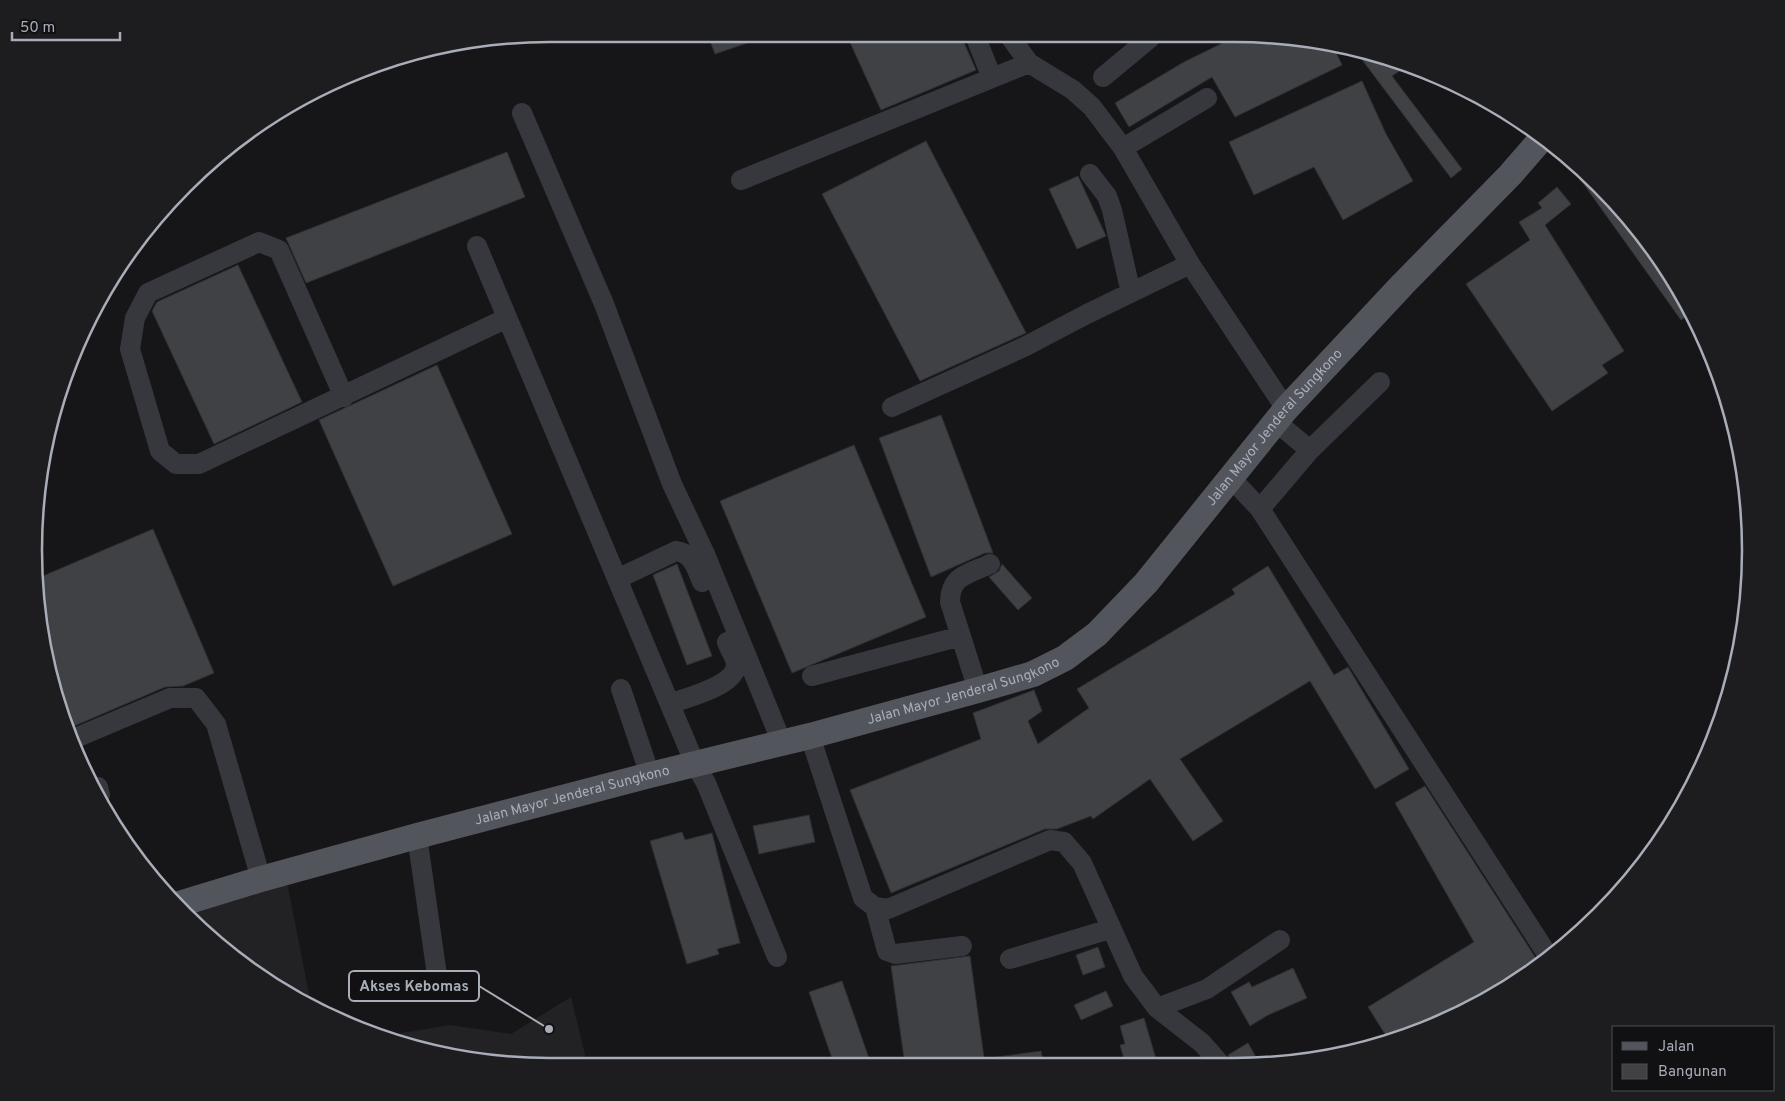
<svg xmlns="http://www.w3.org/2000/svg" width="1785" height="1101" viewBox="0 0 1785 1101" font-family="Overpass,sans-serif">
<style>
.built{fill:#222225}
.building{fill:#404145;stroke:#303034}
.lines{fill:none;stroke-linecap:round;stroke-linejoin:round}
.minor{stroke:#37383d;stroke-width:20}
.major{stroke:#53555c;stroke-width:26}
.labels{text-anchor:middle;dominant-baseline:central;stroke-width:5;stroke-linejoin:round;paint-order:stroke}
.street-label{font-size:14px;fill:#a8adb8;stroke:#111113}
.rim{fill:none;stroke:#a8adb8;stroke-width:2.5}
.leader{fill:none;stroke:#a8adb8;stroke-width:2}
.callout-dot{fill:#a8adb8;stroke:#111113;stroke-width:2}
.callout{fill:#111113;stroke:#a8adb8;stroke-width:2}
.callout-label{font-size:15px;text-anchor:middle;font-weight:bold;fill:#a8adb8}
</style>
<rect width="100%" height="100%" fill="#161618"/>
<path class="built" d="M287,882L311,1004L236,961L185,916Z
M571,997L587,1063H483L383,1036L450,1025L511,1034Z"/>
<path class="building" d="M709,38H756V40L715,54Z
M848,38H962L976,70L881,110Z
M1233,38H1302L1333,46L1342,65L1235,117L1212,77L1129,127L1115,103L1184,62Z
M1357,53L1407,66L1392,76L1462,169L1451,178Z
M1362,81L1386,134L1413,181L1343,220L1314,167L1254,195L1229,142Z
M926,141L1026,333L920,381L822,194Z
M507,152L525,197L306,283L286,238Z
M1579,168L1608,196L1691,313L1681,320L1575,172Z
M1078,176L1106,236L1077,249L1049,189Z
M1557,187L1571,204L1545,225L1624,351L1602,365L1608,373L1552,411L1466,284L1530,240L1519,222L1542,208L1538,203Z
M238,265L302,402L214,444L152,311L157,302Z
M437,365L512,534L393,586L319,420Z
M941,415L993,553H985L931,577L879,438Z
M854,445L926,617L792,673L720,501Z
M153,529L214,673L183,686L165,687L67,729L61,716L38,618L36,579Z
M677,564L712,656L687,665L653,575Z
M1002,564L1032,598L1018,610L989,577L999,571Z
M1268,566L1334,675L1348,667L1409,769L1375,789L1310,681L1180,759L1223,821L1193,841L1150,779L1093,819L1091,816L1057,829H1045L891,893L850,790L981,739L973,713L1034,690L1042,711L1028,721L1038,744L1089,708L1077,689L1235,594L1232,589Z
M1425,786L1537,960L1426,1028L1400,1040L1390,1042L1368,1007L1474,942L1395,803Z
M809,815L815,842L759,854L753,826Z
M682,832L685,840L712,833L740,943L717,949L719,954L687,964L650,841Z
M1098,947L1105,967L1083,975L1076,955Z
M970,956L985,1065H905L891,966Z
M1293,968L1307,998L1268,1015L1250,1026L1231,992L1249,982L1252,987Z
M842,981L871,1064H834L809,992Z
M1106,991L1113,1006L1081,1020L1074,1005Z
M1144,1018L1156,1059L1126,1066L1120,1045L1125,1044L1120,1026Z
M1248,1043L1261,1066H1234L1228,1055Z
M1041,1051L1044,1065H991L990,1058Z"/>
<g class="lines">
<path class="minor" d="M976,38L992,78
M1011,38L1029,63L1073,90L1092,107L1123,148L1190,264L1286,409
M1103,77L1150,38
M522,113L604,304L672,484L705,554L782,743
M1123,148L1207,98
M1090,174L1107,196L1112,210L1131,293
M741,180L1029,63
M477,246L695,764L706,783L777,957
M1380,382L1310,450L1260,509L1549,957
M344,397L279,250L259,242L148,293L135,318L130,349L160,451L176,464H199L507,318
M892,407L1026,346L1087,314L1190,264
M1276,422L1310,450
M1231,478L1260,509
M617,579L676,551C693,553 696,568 702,582
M812,676L961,636
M621,689L650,775
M978,690L950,602C950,575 969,574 990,564
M670,704C687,697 738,686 736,663C735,657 729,648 727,642
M810,736L863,898L875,907L888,909L1050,840L1064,842L1082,863L1133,976L1157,1008L1202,1043L1222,1066
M73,739L170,698H196L216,724L261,879
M98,787L100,795
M417,836L437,975
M875,907L887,951L895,954L962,946
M1010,959L1110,929
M1157,1008L1207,989L1280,940"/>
<path class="major" id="s1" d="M176,905L261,879L417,836L650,775L810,736L978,690L1033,674L1065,658L1097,634L1146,583L1286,409L1403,284L1510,175L1543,137"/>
</g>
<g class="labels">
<g class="street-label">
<text stroke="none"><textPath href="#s1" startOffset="1236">Jalan Mayor Jenderal Sungkono</textPath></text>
<text stroke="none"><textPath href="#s1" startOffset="816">Jalan Mayor Jenderal Sungkono</textPath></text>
<text stroke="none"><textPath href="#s1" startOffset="411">Jalan Mayor Jenderal Sungkono</textPath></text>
</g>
</g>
<path d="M0 0H1785V1101H0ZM550 42H1234A508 508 0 0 1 1742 550V550A508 508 0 0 1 1234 1058H550A508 508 0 0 1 42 550V550A508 508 0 0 1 550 42Z" fill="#1d1d20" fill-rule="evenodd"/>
<path class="rim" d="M550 42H1234A508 508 0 0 1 1742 550V550A508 508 0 0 1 1234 1058H550A508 508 0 0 1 42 550V550A508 508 0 0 1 550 42Z"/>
<path class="leader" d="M549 1029L479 986"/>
<circle class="callout-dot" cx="549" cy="1029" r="5"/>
<rect class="callout" x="349" y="971" width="130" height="30" rx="5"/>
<g class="callout-label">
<text x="414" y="991">Akses Kebomas</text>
</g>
<rect x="1612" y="1026" width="162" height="65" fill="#111113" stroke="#4d4f55"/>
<rect x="1622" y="1042" width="25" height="8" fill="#53555c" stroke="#4d4f55"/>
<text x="1658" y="1051" font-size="15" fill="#a8adb8">Jalan</text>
<rect x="1622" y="1064" width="25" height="15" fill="#404145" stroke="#4d4f55"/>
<text x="1658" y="1076" font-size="15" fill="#a8adb8">Bangunan</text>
<path d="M12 32v8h108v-8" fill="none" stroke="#a8adb8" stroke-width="2.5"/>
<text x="20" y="32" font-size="15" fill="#a8adb8" stroke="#111113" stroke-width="4" paint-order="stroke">50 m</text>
</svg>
